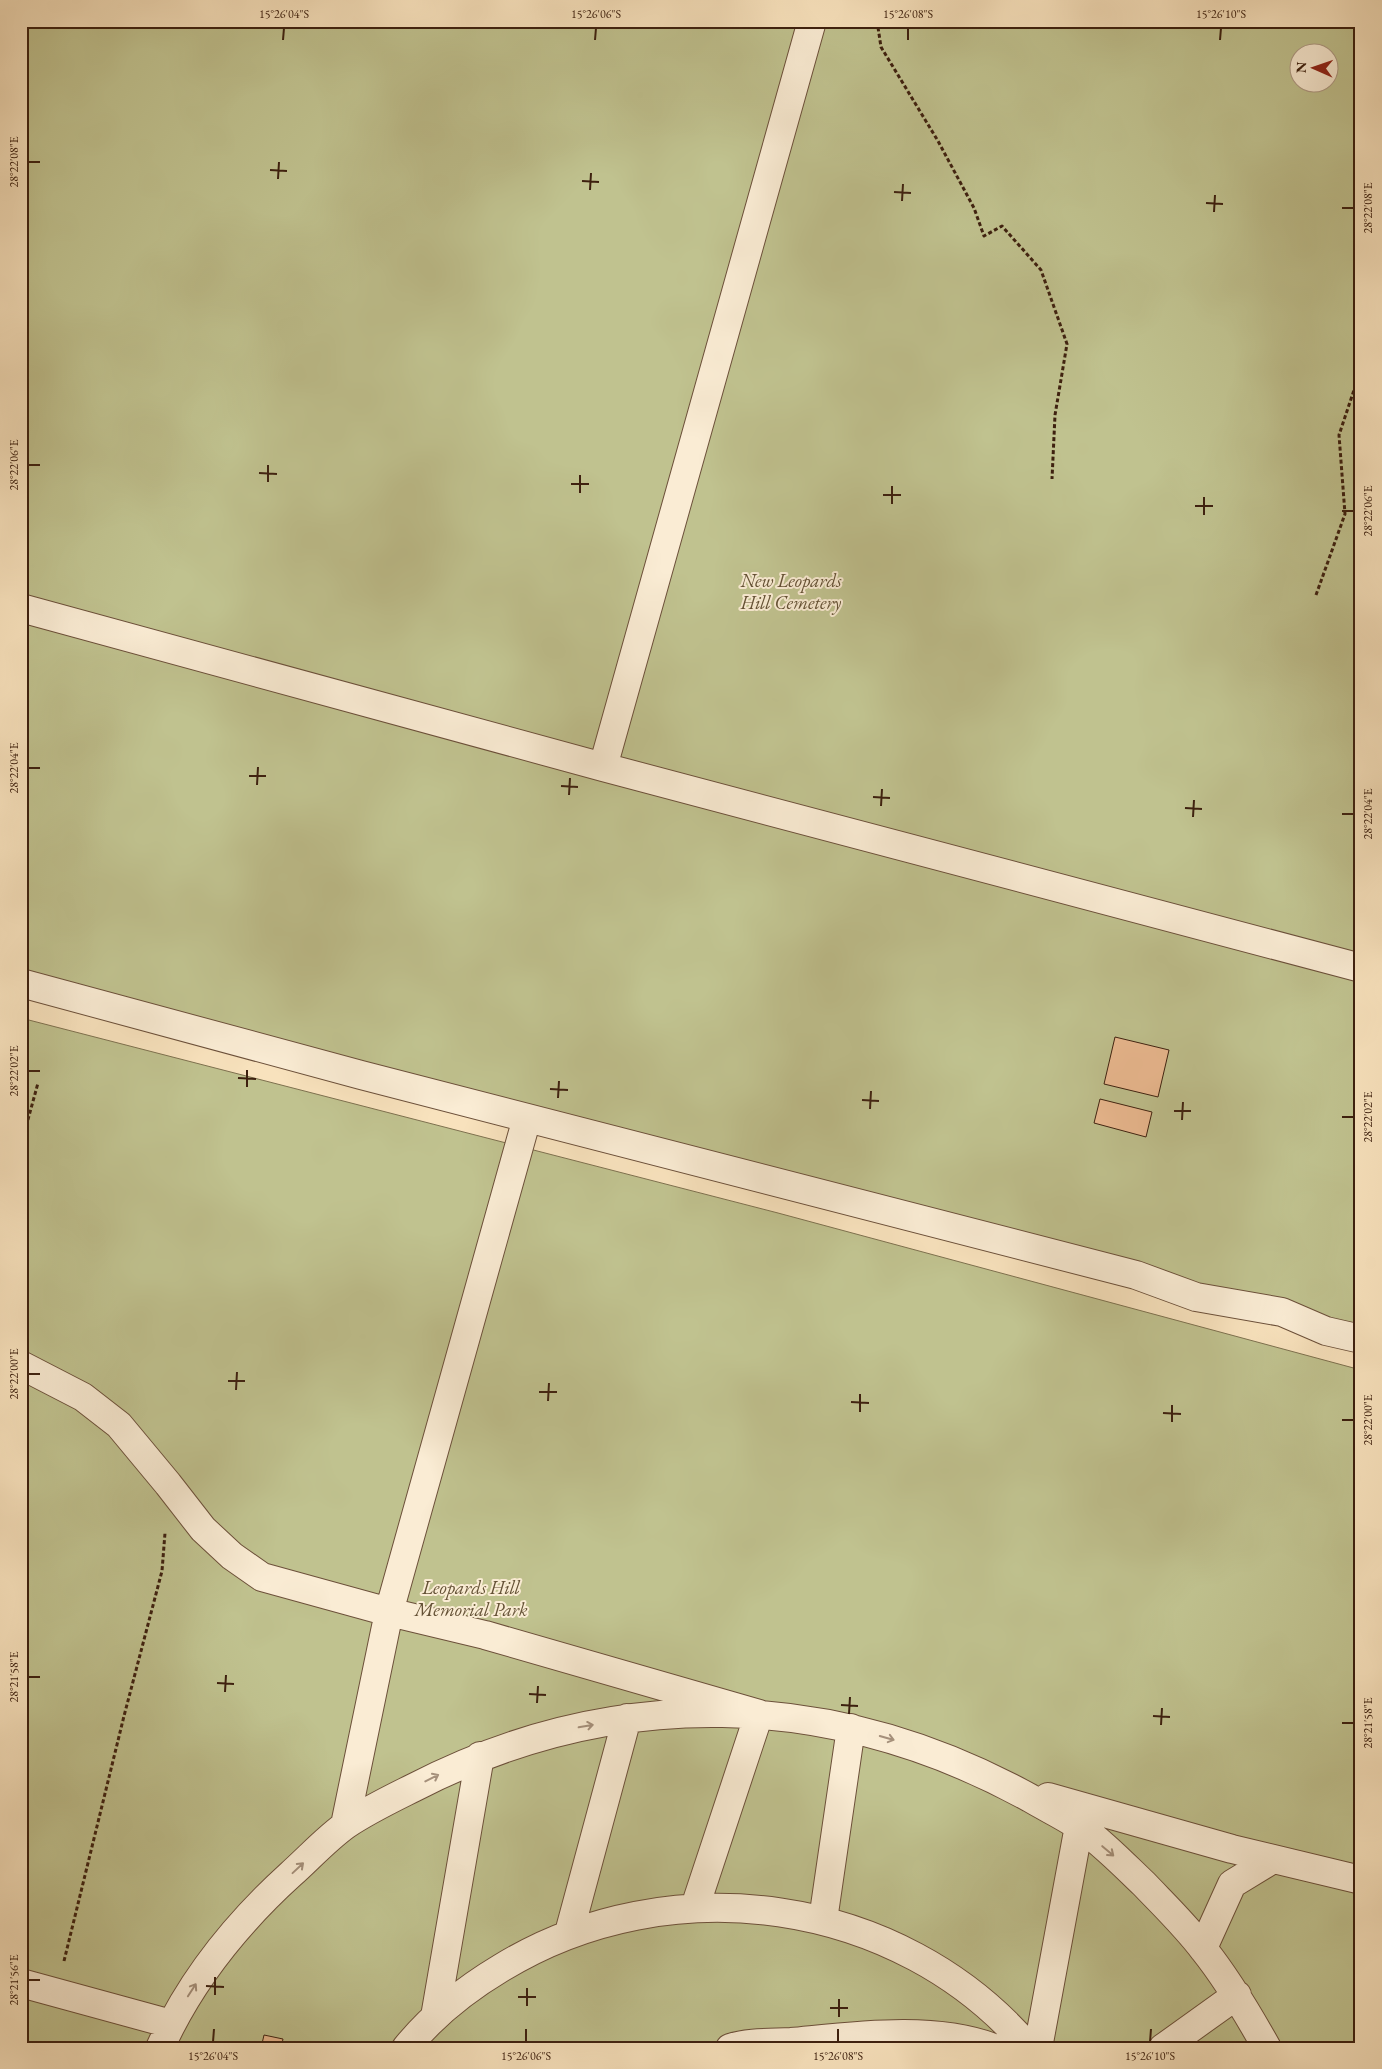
<svg xmlns="http://www.w3.org/2000/svg" width="1382" height="2069" viewBox="0 0 1382 2069" font-family="'EB Garamond',serif">
<style>
.green{fill:#c0c28f;stroke:#7e714f;fill-rule:evenodd}
.building{fill:#edbb92;stroke:#3d200f}
.lines{fill:none;stroke-linecap:round;stroke-linejoin:round}
.minor-casing{stroke:#6c503a;stroke-width:30}
.path{stroke:#3d200f;stroke-width:3;stroke-dasharray:4 2.5;stroke-linecap:butt}
.minor{stroke:#faecd4;stroke-width:28}
.oneway{stroke:#a5907b}
.ticks{fill:none;stroke:#3d200f;stroke-width:2}
.labels{text-anchor:middle;dominant-baseline:central;stroke-width:4;stroke-linejoin:round;paint-order:stroke}
.park-label{font-size:19px;font-style:italic;fill:#645135;stroke:#faecd4}
.neatline{fill:none;stroke:#3d200f;stroke-width:2}
.ticks-label{font-size:12px;text-anchor:middle;fill:#3d200f}
</style>
<rect width="100%" height="100%" fill="#f8e2bd"/>
<filter id="stains"><feTurbulence type="fractalNoise" baseFrequency=".004" numOctaves="4"/><feColorMatrix values="0 0 0 0 .2 0 0 0 0 .09 0 0 0 0 .02 0 0 0 .5 -.17"/></filter>
<radialGradient id="worn" r=".72"><stop offset=".6" stop-color="#630" stop-opacity="0"/><stop offset="1" stop-color="#630" stop-opacity=".3"/></radialGradient>
<path class="green" d="M21,21H1361V1326L21,979ZM1300,52H1330V82H1300Z
M21,1018L778,1213L1361,1370V2048H35L21,2044Z"/>
<path class="building" d="M1115,1037L1169,1050L1158,1097L1104,1084Z
M1100,1099L1152,1112L1146,1137L1094,1123Z
M264,2035L283,2039L281,2048H261Z"/>
<g class="lines">
<g class="minor-casing">
<path id="minor" d="M21,608L603,767L1361,968
M603,767L812,21
M21,983L361,1075L1136,1275L1196,1297L1282,1312L1326,1331L1361,1339
M21,1365L83,1397L119,1425L168,1484L203,1529L232,1556L262,1577L389,1612L485,1635L759,1714L695,1907
M1048,1797L1232,1849L1361,1880
M345,1825L389,1612L527,1118
M823,1920L851,1728
M569,1933L627,1718
M1203,1948L1232,1884L1273,1859
M21,1983L171,2024
M435,2017L480,1756
M160,2048C190,1981 237,1923 291,1874C309,1858 327,1838 347,1824C368,1810 391,1799 413,1788C614,1684 832,1689 1030,1798C1045,1807 1062,1815 1077,1825C1101,1841 1123,1864 1144,1884C1164,1905 1186,1926 1204,1950C1228,1980 1248,2014 1267,2048
M406,2048C432,2016 466,1989 501,1968C669,1865 900,1896 1029,2048
M730,2048C748,2042 771,2043 791,2042C855,2036 933,2025 994,2048
M1038,2048L1079,1826
M1163,2048L1237,1995"/>
</g>
<path class="path" d="M877,21L881,47L938,141L974,208L984,236L1002,226L1041,270L1067,344L1055,415L1052,479
M1316,595L1345,514L1339,435L1361,369
M21,1145L38,1083
M64,1961L124,1716L162,1571L165,1533"/>
<use href="#minor" class="minor"/>
</g>
<defs><path id="oneway-shaft" d="M-6 0H5M1.5-3L5.5 0L1.5 3" fill="none" stroke-width="1.6" stroke-linecap="round" stroke-linejoin="round" transform="scale(1.25)"/></defs>
<g class="oneway">
<use href="#oneway-shaft" transform="translate(586 1726) rotate(-10)"/>
<use href="#oneway-shaft" transform="translate(887 1738) rotate(16)"/>
<use href="#oneway-shaft" transform="translate(432 1778) rotate(-27)"/>
<use href="#oneway-shaft" transform="translate(1108 1851) rotate(40)"/>
<use href="#oneway-shaft" transform="translate(298 1868) rotate(-43)"/>
<use href="#oneway-shaft" transform="translate(192 1990) rotate(-57)"/>
</g>
<path class="ticks" d="M283,40L284,28M595,40L596,28M908,40V28M1220,40L1221,28M28,162H40M270,170L287,171M278,179L279,162M582,181L599,182M590,190L591,173M894,192L911,193M902,201L903,184M1206,203L1223,204M1342,208H1354M1214,212L1215,195M28,465H40M259,473L277,474M268,482V465M571,484H589M580,493V475M883,495H901M892,504V486M1195,506H1213M1342,511H1354M1204,515V497M28,768H40M249,776H266M257,785L258,767M561,786L578,787M569,795L570,778M873,797L890,798M881,806L882,789M1185,808L1202,809M1342,814H1354M1193,817L1194,800M28,1071H40M238,1078L256,1079M247,1087V1070M550,1089L568,1090M558,1098L559,1081M862,1100L879,1101M870,1109L871,1091M1174,1111H1191M1342,1117H1354M1182,1120L1183,1102M28,1374H40M228,1381H245M236,1390L237,1372M539,1392H557M548,1401L549,1383M851,1402L869,1403M860,1412V1394M1163,1413L1181,1414M1342,1420H1354M1172,1422V1405M28,1677H40M217,1683L234,1684M225,1692L226,1675M529,1694L546,1695M537,1703L538,1686M841,1705L858,1706M849,1714L850,1697M1153,1716L1170,1717M1342,1723H1354M1161,1725L1162,1708M28,1980H40M206,1986L224,1987M215,1995V1977M518,1997H536M527,2006V1988M830,2008H848M839,2017V1999M213,2042L214,2029M526,2042V2029M838,2042V2029M1150,2042L1151,2029"/>
<g class="labels">
<g class="park-label">
<text x="791" y="580">New Leopards<tspan x="791" dy="22">Hill Cemetery</tspan></text>
<text x="471" y="1587">Leopards Hill<tspan x="471" dy="22">Memorial Park</tspan></text>
</g>
</g>
<rect width="1382" height="2069" fill="none" stroke="#f8e2bd" stroke-width="55"/>
<g transform="translate(1314 68) rotate(272)"><circle r="24" fill="#faecd4" stroke="#ae9a85"/>
<path d="M0-4L9 19L0 12L-9 19Z" fill="#8f2418"/>
<text y="-8" font-size="14" font-weight="bold" text-anchor="middle" fill="#3d200f">N</text>
</g>
<rect x="28" y="28" width="1326" height="2014" class="neatline"/>
<g class="ticks-label">
<text x="284" y="18">15°26'04"S</text>
<text x="596" y="18">15°26'06"S</text>
<text x="908" y="18">15°26'08"S</text>
<text x="1221" y="18">15°26'10"S</text>
<text transform="translate(14 162) rotate(-90)" y="4">28°22'08"E</text>
<text transform="translate(1368 208) rotate(-90)" y="4">28°22'08"E</text>
<text transform="translate(14 465) rotate(-90)" y="4">28°22'06"E</text>
<text transform="translate(1368 511) rotate(-90)" y="4">28°22'06"E</text>
<text transform="translate(14 768) rotate(-90)" y="4">28°22'04"E</text>
<text transform="translate(1368 814) rotate(-90)" y="4">28°22'04"E</text>
<text transform="translate(14 1071) rotate(-90)" y="4">28°22'02"E</text>
<text transform="translate(1368 1117) rotate(-90)" y="4">28°22'02"E</text>
<text transform="translate(14 1374) rotate(-90)" y="4">28°22'00"E</text>
<text transform="translate(1368 1420) rotate(-90)" y="4">28°22'00"E</text>
<text transform="translate(14 1677) rotate(-90)" y="4">28°21'58"E</text>
<text transform="translate(1368 1723) rotate(-90)" y="4">28°21'58"E</text>
<text transform="translate(14 1980) rotate(-90)" y="4">28°21'56"E</text>
<text x="213" y="2060">15°26'04"S</text>
<text x="526" y="2060">15°26'06"S</text>
<text x="838" y="2060">15°26'08"S</text>
<text x="1150" y="2060">15°26'10"S</text>
</g>
<rect width="100%" height="100%" filter="url(#stains)"/>
<rect width="100%" height="100%" fill="url(#worn)"/>
</svg>
